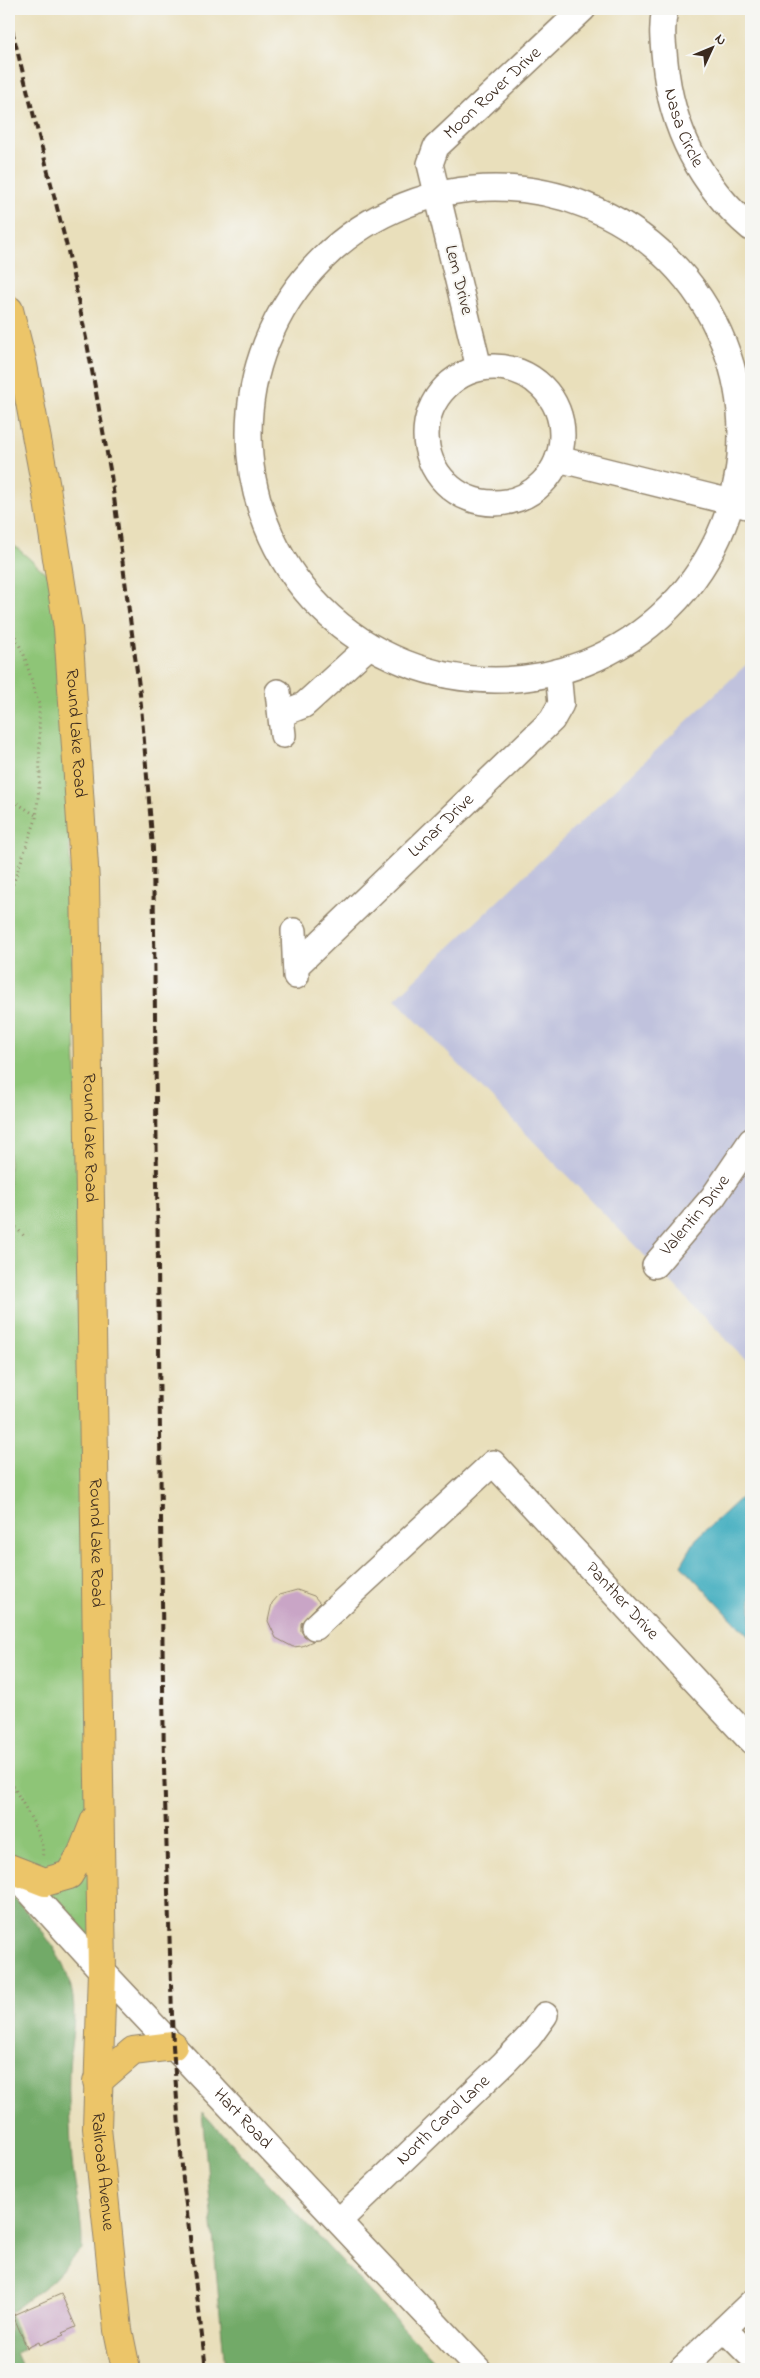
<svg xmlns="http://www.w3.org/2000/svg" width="760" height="2378" viewBox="0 0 760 2378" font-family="'Indie Flower',sans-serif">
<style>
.industrial{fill:#c0c2dd}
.green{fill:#8ec577;stroke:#64784a}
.forest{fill:#72aa68;stroke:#566a43}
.water{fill:#42aec0;stroke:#3e6c6f}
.building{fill:#c9a5c6}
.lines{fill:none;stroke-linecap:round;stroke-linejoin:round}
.minor-casing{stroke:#92846c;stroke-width:28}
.major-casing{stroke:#92846c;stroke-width:30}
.path{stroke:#92846c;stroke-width:3;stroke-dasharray:1 4;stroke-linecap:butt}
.minor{stroke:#fff;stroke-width:25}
.major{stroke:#ecc569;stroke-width:28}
.rail{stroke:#3b2a1e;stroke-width:4;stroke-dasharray:8 4;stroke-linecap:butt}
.labels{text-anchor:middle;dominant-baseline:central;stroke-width:4;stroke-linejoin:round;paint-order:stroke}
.street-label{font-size:18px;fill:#3b2a1e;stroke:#f6f6f2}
</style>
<rect width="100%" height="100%" fill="#f6f6f2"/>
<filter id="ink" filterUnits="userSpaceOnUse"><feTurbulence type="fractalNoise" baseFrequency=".02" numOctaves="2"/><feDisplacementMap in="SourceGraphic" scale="10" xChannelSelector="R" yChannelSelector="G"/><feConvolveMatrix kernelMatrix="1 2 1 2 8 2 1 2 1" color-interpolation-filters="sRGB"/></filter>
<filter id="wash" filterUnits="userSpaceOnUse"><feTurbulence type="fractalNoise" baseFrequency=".0096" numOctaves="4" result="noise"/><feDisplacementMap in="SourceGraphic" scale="20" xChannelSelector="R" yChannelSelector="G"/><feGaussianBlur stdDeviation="1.12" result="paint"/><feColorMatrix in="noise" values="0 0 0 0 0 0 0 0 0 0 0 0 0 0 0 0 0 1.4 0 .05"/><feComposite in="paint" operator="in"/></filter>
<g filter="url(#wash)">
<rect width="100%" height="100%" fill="#e9dfbb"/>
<path class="industrial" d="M751,660V1365L395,999Z"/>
<path class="green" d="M9,541L62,587L102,1971L9,1872Z"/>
<path class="forest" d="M9,1892C34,1920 61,1950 71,1987C78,2014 70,2043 69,2070C68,2095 70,2121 71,2146C72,2181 83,2214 82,2249L52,2281L10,2313L23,2349L16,2353L23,2369H9Z
M202,2112L442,2369H225Z"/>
<path class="water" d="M751,1488V1639L681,1565L696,1539Z"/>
<g id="blocks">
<path class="building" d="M297,1590L314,1596L320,1603L301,1623V1631L304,1636L313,1641L302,1646L293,1647L276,1638L268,1621L272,1603L279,1595Z
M61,2294L76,2327L62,2333L64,2335L40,2345L39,2342L27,2348L13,2315Z"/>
</g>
</g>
<g filter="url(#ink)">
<use href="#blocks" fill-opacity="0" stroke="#92846c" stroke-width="1"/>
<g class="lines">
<g class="minor-casing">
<g id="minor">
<path id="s1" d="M665,9C661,27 663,43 665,62C671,128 701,186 751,228"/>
<circle cx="495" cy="434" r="246"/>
<circle cx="494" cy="435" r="68"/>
<path id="s2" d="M479,368L430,164L436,147L583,9"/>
<path d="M558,459L751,507"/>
<path d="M278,692L283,735"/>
<path d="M281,714L304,705L368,647"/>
<path d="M294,931L296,976"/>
<path id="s3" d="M296,966L552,720L561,704L558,672"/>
<path id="s4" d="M655,1265L713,1197L751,1141"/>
<path id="s5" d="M315,1627L493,1463L751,1741"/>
<path id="s6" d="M9,1869L102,1971L478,2369"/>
<path id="s7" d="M339,2221L504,2063L529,2037L545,2015"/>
<path d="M724,2329L751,2356"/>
<path d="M682,2369L751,2303"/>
</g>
</g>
<g class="major-casing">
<g id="major">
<path id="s8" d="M9,310L23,365L46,488L68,628L85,881L102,1971L97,2128L118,2330L126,2369"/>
<path d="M9,1868L45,1882L69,1875L82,1853L95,1820"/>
<path d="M97,2082L133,2051L173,2046"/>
</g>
</g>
<path class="path" d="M9,623L24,655L39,704L40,777L36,819L9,895
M9,798L37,816
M9,1220L25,1237
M9,1777C17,1797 48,1839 42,1858"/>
<use href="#minor" class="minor"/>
<use href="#major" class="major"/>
<path class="rail" d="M9,18L68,251L87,343L111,475L140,694L153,848L164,1768L173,2046L183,2180L206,2369"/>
</g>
</g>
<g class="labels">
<g class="street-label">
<text stroke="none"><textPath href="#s2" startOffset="306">Moon Rover Drive</textPath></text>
<text stroke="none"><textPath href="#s1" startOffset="122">Nasa Circle</textPath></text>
<text transform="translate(458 280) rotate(76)">Lem Drive</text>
<text stroke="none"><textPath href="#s8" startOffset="429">Round Lake Road</textPath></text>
<text stroke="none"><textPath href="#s3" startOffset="202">Lunar Drive</textPath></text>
<text stroke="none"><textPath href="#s8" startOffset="834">Round Lake Road</textPath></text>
<text stroke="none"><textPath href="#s4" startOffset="64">Valentin Drive</textPath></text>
<text stroke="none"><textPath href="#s8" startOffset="1239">Round Lake Road</textPath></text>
<text stroke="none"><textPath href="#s5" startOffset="431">Panther Drive</textPath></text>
<text stroke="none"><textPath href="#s6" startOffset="342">Hart Road</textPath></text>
<text stroke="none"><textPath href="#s7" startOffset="145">North Carol Lane</textPath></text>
<text stroke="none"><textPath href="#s8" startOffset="1868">Railroad Avenue</textPath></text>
</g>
</g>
<rect width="760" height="2378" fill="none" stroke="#f6f6f2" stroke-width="30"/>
<g transform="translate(712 48) rotate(46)" stroke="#f6f6f2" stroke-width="4" paint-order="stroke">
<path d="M0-4L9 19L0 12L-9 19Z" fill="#3b2a1e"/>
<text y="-8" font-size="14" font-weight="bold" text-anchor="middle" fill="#3b2a1e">N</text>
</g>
</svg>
